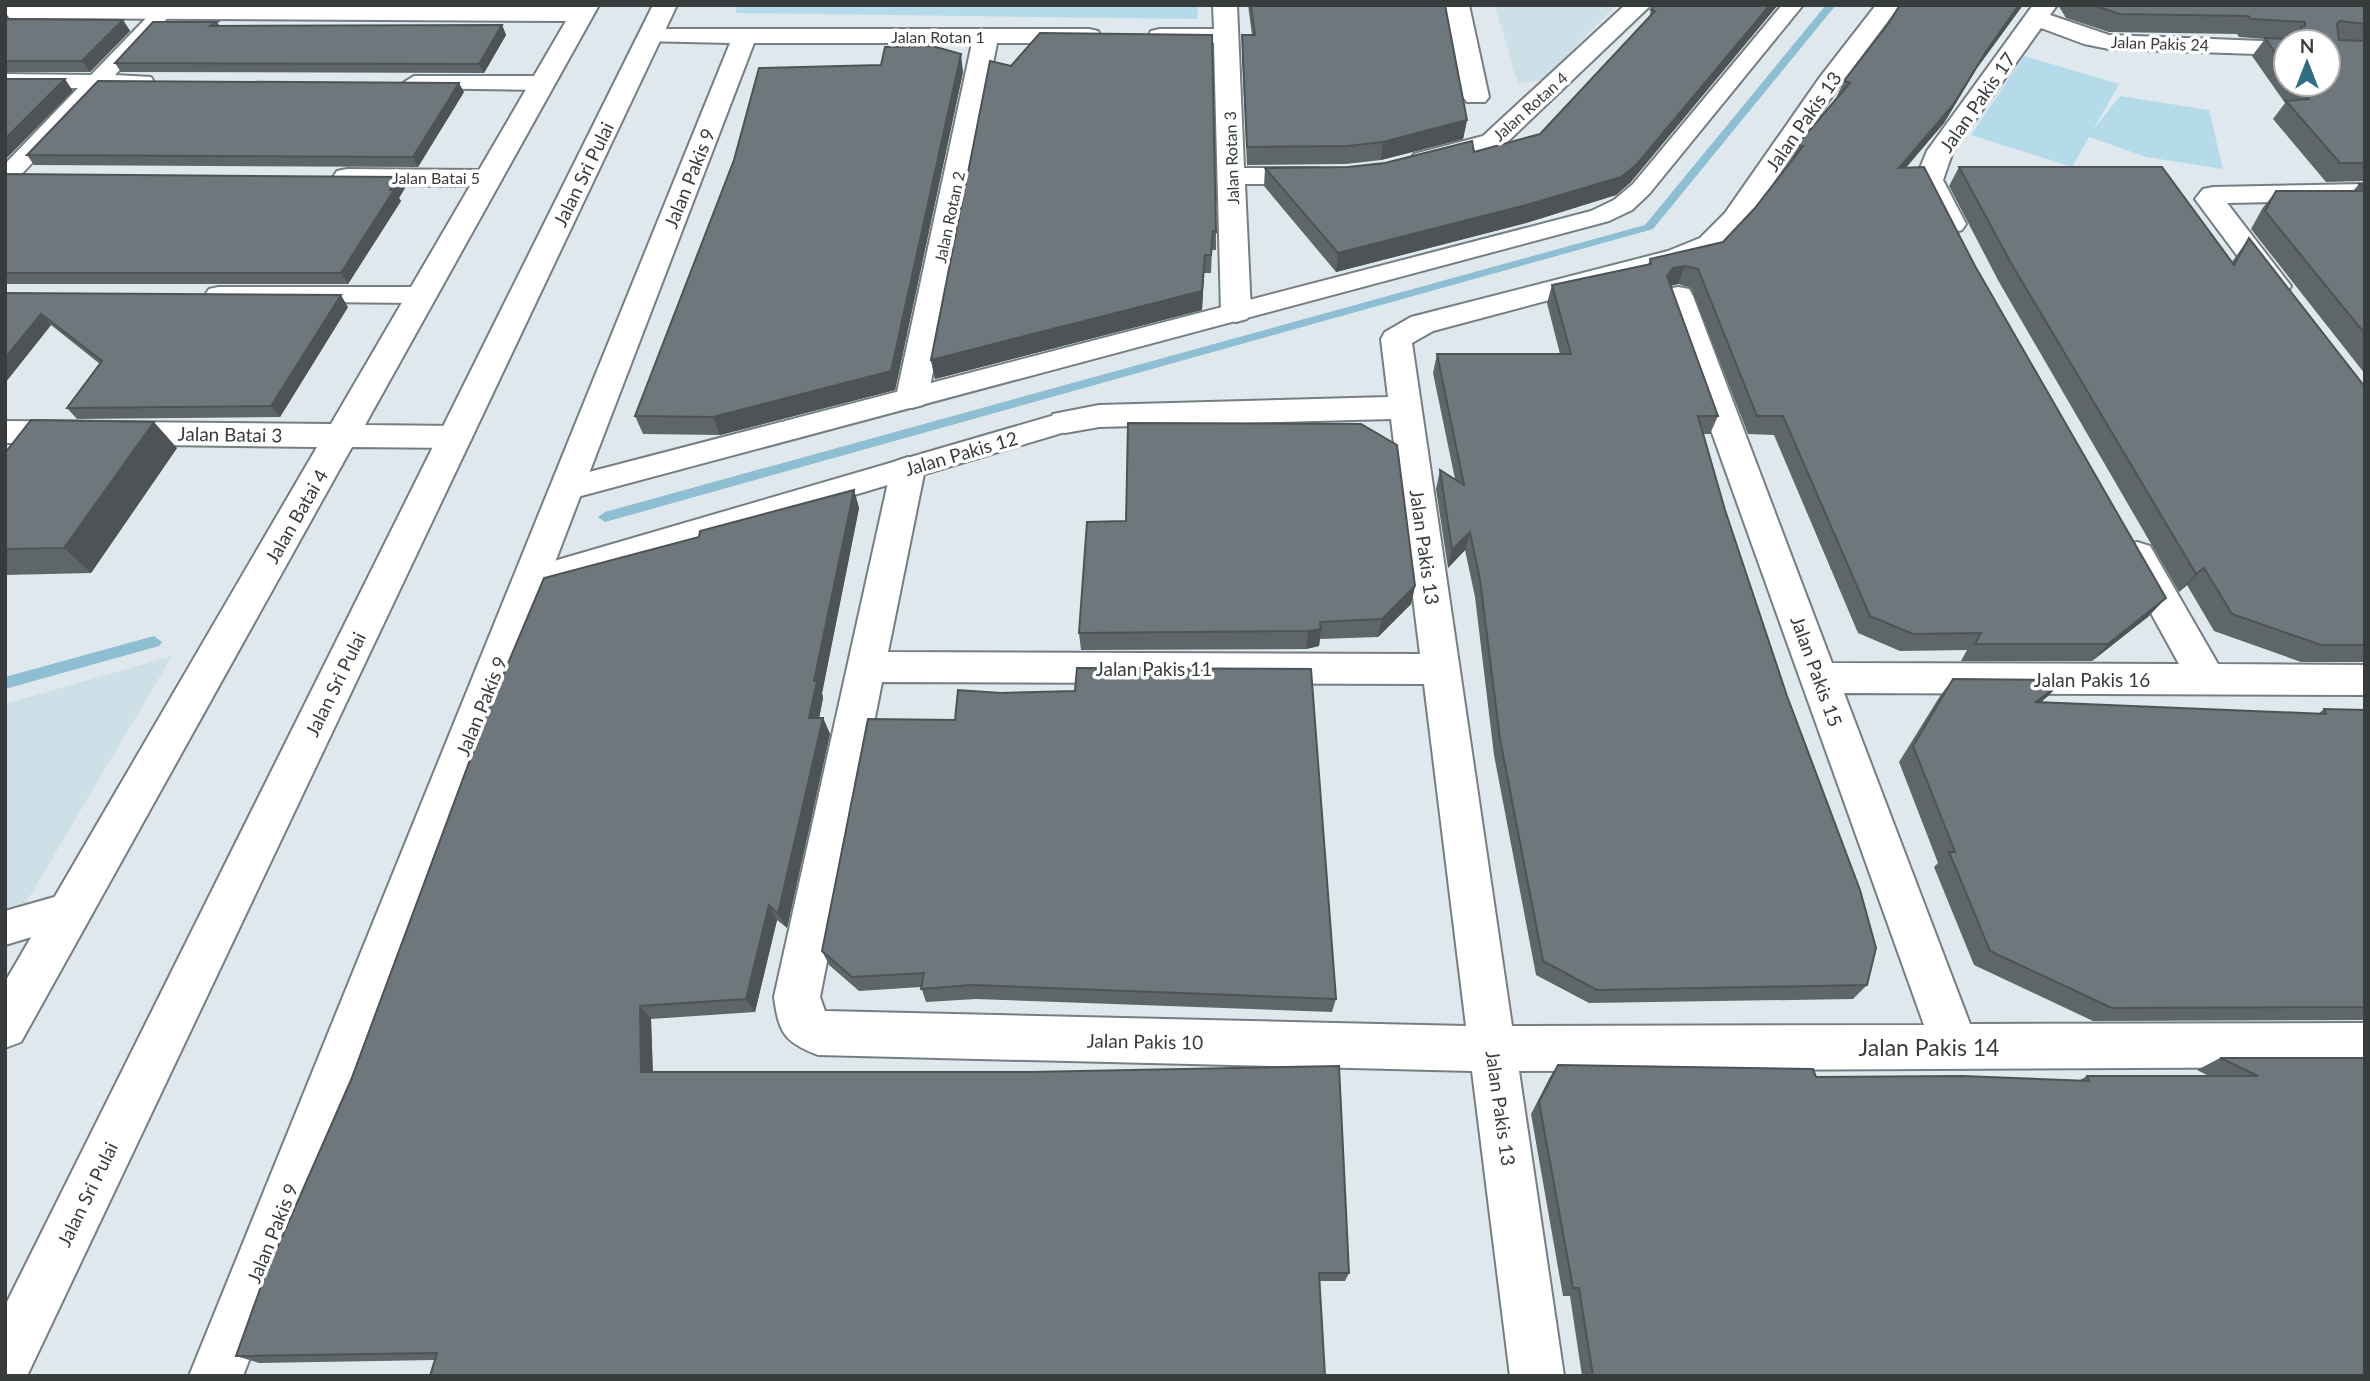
<svg xmlns="http://www.w3.org/2000/svg" width="2370" height="1381" viewBox="0 0 2370 1381" font-family="Lato,sans-serif">
<style>
.built{fill:#cddfe7}
.green{fill:#b5dbeb}
.lines{fill:none;stroke-linecap:round;stroke-linejoin:round}
.stream{fill:#8ebed2;fill-rule:evenodd}
.lane-casing{stroke:#757e82;stroke-width:4}
.street-casing{stroke:#757e82;stroke-width:4}
.secondary-casing{stroke:#757e82;stroke-width:4}
.lane{fill:#fff;fill-rule:evenodd}
.street{fill:#fff;fill-rule:evenodd}
.secondary{fill:#fff;fill-rule:evenodd}
.wall{fill:#5f666a;fill-rule:evenodd}
.shaded-wall{fill:#4d5356}
.building{fill:#6e777b;stroke:#4d5356;stroke-width:2}
.labels{text-anchor:middle;dominant-baseline:central;stroke-width:7;stroke-linejoin:round;paint-order:stroke}
.far-street-label{font-size:16px;fill:#383c3d;stroke:#fff}
.street-label{font-size:19px;fill:#383c3d;stroke:#fff}
.near-street-label{font-size:23px;fill:#383c3d;stroke:#fff}
</style>
<rect width="100%" height="100%" fill="#dfe9ed"/>
<path class="built" d="M1495,5H1616L1544,80L1518,84Z
M172,656L21,911L5,915V704Z"/>
<path class="green" d="M738,5H1198L1197,19L735,13Z
M2024,56L2119,84L2093,130L2120,96L2209,110L2223,169L2146,157L2089,137L2072,167L1971,135Z"/>
<g class="lines">
<path class="stream" d="M1826,5H1836L1653,229L605,522L598,517L605,512L1645,225Z
M154,636L162,642L159,646L5,689V677Z"/>
<g class="lane-casing">
<path id="lane" d="M1782,5H1803L1649,194L1632,210L1609,221L566,500L556,496L551,489L556,482L566,478L1591,211L1614,200L1633,184Z
M163,6L173,12L115,75L151,77L154,82L151,87L103,88L16,180L5,181V164L78,88H5V74L91,75L156,8Z
M414,76H542L553,83L542,90L406,88L403,83Z
M218,287H421L430,289L434,295L430,301L421,303L209,301L205,295L209,289Z
M1065,412L1075,415L1079,422L1075,429L530,592L519,588L514,580L519,572L530,568Z
M72,892L85,897L91,909L85,921L5,945V911Z"/>
</g>
<g class="street-casing">
<path id="street" d="M5,5H599L365,425L456,426L468,429L472,437L468,445L456,448L352,447L21,1042L5,1048V982L317,447L5,443V421L331,424L470,186L347,185L337,183L333,177L337,171L347,169L479,170L566,21L5,18Z
M1213,5H1237L1244,168H1317L1327,170L1331,176L1327,182L1317,184H1245L1251,312L1247,319L1236,322L1225,319L1221,312L1214,43H1160L1151,41L1148,36L1151,31L1160,29H1214Z
M1445,5H1469L1489,97L1485,102H1467L1463,97Z
M1625,5H1651L1501,148L1424,168L1414,166L1411,160L1414,154L1483,136Z
M1876,5H1900L1839,86L1745,225L1720,250L1688,263L1433,331L1412,343L1512,1026L1924,1025L1663,296L1667,289L1678,287L1689,289L1693,296L1832,663L2179,664L2119,555L2124,546L2137,542L2150,546L2218,664L2365,665V695L1844,693L1970,1024L2365,1023V1067L1519,1071L1564,1376H1510L1472,1071L818,1055C784,1042 779,1033 774,997L891,469L896,461L908,457L920,461L925,469L888,652L1420,654L1391,419L1099,427L1065,433L1053,430L1049,422L1053,414L1099,405L1388,397L1381,339L1385,332L1411,317L1668,251L1700,238L1725,213L1820,77ZM882,682L1424,684L1466,1026L825,1011L820,997Z
M2033,5H2057L2050,15L2109,35L2291,42H2286V55L2109,49L2084,44L2041,28L1953,151L1943,180L1966,224L1962,230L1952,233L1942,230L1915,180L1927,151Z
M650,29H1089L1098,31L1101,36L1098,41L1089,43H997L928,397L923,405L912,408L901,405L896,397L972,43H754L243,1376H189L730,43L641,41L638,36L641,31Z
M2365,184V200L2227,203L2291,286L2287,293L2276,295L2265,293L2195,199L2203,189L2213,187Z"/>
</g>
<g class="secondary-casing">
<path id="secondary" d="M653,5H677L27,1376H5V1306Z"/>
</g>
<use href="#lane" class="lane"/>
<use href="#street" class="street"/>
<use href="#secondary" class="secondary"/>
</g>
<path class="wall" d="M1248,5H1445L1467,120L1463,139L1381,160L1346,164L1247,165L1242,53V35H1252Z
M1655,5L1631,182L1616,195L1526,223L1336,272L1264,186L1265,168L1348,167L1474,152L1540,134L1649,18L1651,10Z
M1900,5H2023L1977,68L1944,123L1906,168L2149,616L2092,661H1961L1967,650L1900,651L1858,633L1774,435L1748,434L1691,288L1678,284L1671,286L1718,416L1710,434H1703L1725,510L1867,985L1853,999L1589,1003L1536,975L1494,755L1475,597L1465,550L1448,568L1436,489L1440,470L1455,479L1433,373L1437,354H1560L1547,303L1552,285L1648,265L1650,259L1723,242L1755,208L1790,163L1797,145L1836,98L1844,81L1888,24Z
M2058,5H2365V181L2326,182L2273,119L2285,103L2252,56L2265,39L2239,37L2237,34L2109,32L2066,18ZM2286,42L2328,84H2286Z
M5,12L10,19L123,20L130,31L90,72H5Z
M217,22L220,26L502,25L506,35L484,73L121,72L115,63Z
M990,61L1216,232V250H1212L1211,273H1204L1202,310L935,379L931,360Z
M881,65L963,72L895,390L720,435L643,434L635,416Z
M464,92L418,167L34,165L27,155Z
M1959,167L2232,262L2249,238L2365,387V662H2301L2214,631L2187,585L2179,592L1999,282L1949,186Z
M5,174L405,188L399,198L401,201L348,284H5Z
M2359,184H2365V374L2251,229L2262,209L2276,191H2353Z
M5,293L348,307L280,417L77,419L67,408L100,364L51,325L5,383Z
M177,448L91,573L5,575V453Z
M854,490L859,508L822,693L823,698L819,718H823L830,734L787,928L777,920L755,1012L651,1019L653,1072L1349,1273L1345,1281H1319L435,1360L259,1363L236,1356L699,537Z
M1415,586L1411,604L1378,637L1320,639L1319,646L1306,649L1081,650L1079,633Z
M1953,679L2064,680L2048,696L2041,702L2318,714L2324,709L2365,710V1020L2093,1021L1974,965L1934,867L1938,863L1899,762L1940,696Z
M955,720L1336,999L1332,1012L976,999L926,1002L921,987L859,991L829,965L822,951Z
M2220,1058H2365V1376H1582L1570,1296H1563L1531,1114L1550,1077L1558,1065L1816,1077L2080,1080L2087,1076H2209L2197,1070Z"/>
<path class="shaded-wall" d="M1770,5H1778L1631,182L1616,195L1526,223L1336,272L1338,253Z
M2019,5H2023L1977,68L1944,123L1889,186L1899,168Z
M123,20L130,31L90,72L82,61Z
M502,25L506,35L484,73L479,64Z
M961,54L963,72L895,390L720,435L713,417Z
M65,79L73,91L5,160V139Z
M459,83L464,92L418,167L413,157Z
M1467,120L1463,139L1381,160L1383,142Z
M399,177L405,188L399,198L401,201L348,284L341,273Z
M1205,255L1202,310L935,379L931,360Z
M1685,266L1678,284L1667,286V276L1673,268Z
M341,295L348,307L280,417L271,406Z
M41,314L51,325L5,383V358Z
M154,422L177,448L91,573L64,548Z
M854,490L859,508L822,693L823,698L816,734L809,718L814,681Z
M1470,532L1465,550L1448,568L1452,550Z
M2204,568L2187,585L2179,592L2196,574Z
M1415,586L1411,604L1378,637L1382,619Z
M2166,598L2149,616L2092,661L2108,644Z
M1321,629L1319,646L1306,649L1308,631Z
M2064,680L2048,696L2021,719L2036,702Z
M823,718L830,734L787,928L778,914Z
M769,905L777,920L755,1012L746,999Z
M640,1006L651,1019L653,1084L641,1072Z"/>
<path class="building" d="M1251,5H1445L1467,120L1383,142L1348,146L1247,147L1242,35H1255Z
M1655,5H1770L1637,164L1621,177L1530,204L1338,253L1265,168L1348,167L1385,163L1472,141L1474,152L1540,134L1655,11L1651,10Z
M1900,5H2019L1987,50L1953,105L1899,168L1924,167L1975,266L2166,598L2108,644H1975L1981,633L1913,634L1870,616L1783,416H1757L1698,269L1685,266L1673,268L1667,276L1718,416H1698L1725,510L1787,696L1860,890L1876,948L1867,985L1597,990L1543,961L1500,739L1480,580L1470,532L1452,550L1440,470L1464,485L1437,354H1571L1552,285L1651,264L1650,259L1723,242L1755,208L1803,146L1797,145L1850,83L1844,81L1888,24Z
M2092,5H2365V24L2340,21L2337,24L2339,40L2365,41V163H2340L2286,101L2309,99L2298,84H2328V42H2286V68L2265,38L2301,39V27L2305,26V22L2251,19L2248,16L2120,14Z
M5,19L123,20L82,61H5Z
M153,22H217L210,26L502,25L479,64L115,63Z
M1040,33L1212,35L1216,232L1213,231L1211,255H1205L1202,291L931,360L990,61L1011,66Z
M932,46L961,54L891,371L713,417L635,416L734,160L759,68L881,65L885,47Z
M5,79H65L5,139Z
M98,81L459,83L413,157L27,155Z
M1959,167H2162L2234,265L2249,238L2365,387V645H2321L2232,614L2204,568L2196,574L2011,263Z
M5,174L399,177L390,190H394L341,273H5Z
M2359,184H2365V191Z
M2276,191H2365V334L2265,211Z
M5,293L341,295L271,406L67,408L102,361L41,314L5,358Z
M31,420L154,422L64,548L5,549V453Z
M1128,423L1361,424L1397,445L1415,586L1382,619L1320,622L1321,629L1308,631L1079,633L1087,522L1126,521Z
M854,490L814,681H817L809,718H823L778,914L769,905L746,999L640,1006L641,1072H1029L1339,1066L1349,1273H1319L1325,1376H430L437,1353L236,1356L264,1278L351,1080L490,706L544,578L699,537L700,531Z
M1077,668L1311,669L1336,999L972,985L921,989L924,973L852,977L822,951L868,719L955,720L958,690L1001,693L1075,691Z
M1953,679L2064,680L2036,702L2326,714L2324,709L2365,710V1007L2112,1008L1990,951L1949,852H1955L1913,746Z
M2220,1058H2365V1376H1593L1579,1288H1573L1539,1102L1558,1065L1813,1069L1816,1077L1962,1076L2089,1081L2087,1076H2258Z"/>
<g class="labels">
<g class="far-street-label">
<text x="938" y="36">Jalan Rotan 1</text>
<text transform="translate(2160 43) rotate(2)">Jalan Pakis 24</text>
<text transform="translate(1530 106) rotate(-42)">Jalan Rotan 4</text>
<text transform="translate(1231 158) rotate(-92)">Jalan Rotan 3</text>
<text x="436" y="177">Jalan Batai 5</text>
<text transform="translate(949 217) rotate(-78)">Jalan Rotan 2</text>
</g>
<g class="street-label">
<text transform="translate(1977 102) rotate(-55)">Jalan Pakis 17</text>
<text transform="translate(1803 121) rotate(-55)">Jalan Pakis 13</text>
<text transform="translate(583 174) rotate(-64)">Jalan Sri Pulai</text>
<text transform="translate(689 178) rotate(-68)">Jalan Pakis 9</text>
<text transform="translate(230 434) rotate(1)">Jalan Batai 3</text>
<text transform="translate(961 453) rotate(-16)">Jalan Pakis 12</text>
<text transform="translate(296 516) rotate(-60)">Jalan Batai 4</text>
<text transform="translate(1425 547) rotate(82)">Jalan Pakis 13</text>
<text x="1154" y="668">Jalan Pakis 11</text>
<text transform="translate(1817 671) rotate(70)">Jalan Pakis 15</text>
<text x="2092" y="679">Jalan Pakis 16</text>
<text transform="translate(335 684) rotate(-64)">Jalan Sri Pulai</text>
<text transform="translate(481 706) rotate(-68)">Jalan Pakis 9</text>
<text transform="translate(1145 1041) rotate(1)">Jalan Pakis 10</text>
<text transform="translate(1501 1108) rotate(82)">Jalan Pakis 13</text>
<text transform="translate(87 1194) rotate(-64)">Jalan Sri Pulai</text>
<text transform="translate(272 1233) rotate(-68)">Jalan Pakis 9</text>
</g>
<g class="near-street-label">
<text x="1929" y="1047">Jalan Pakis 14</text>
</g>
</g>
<rect width="2370" height="1381" fill="none" stroke="#383c3d" stroke-width="14"/>
<g transform="translate(2307 63)"><circle r="33" fill="#ffffff" stroke="#afb1b1" stroke-width="2"/>
<path d="M0-5L12 26L0 18L-12 26Z" fill="#316e84"/>
<text y="-10" font-size="19" font-weight="bold" text-anchor="middle" fill="#383c3d">N</text>
</g>
</svg>
